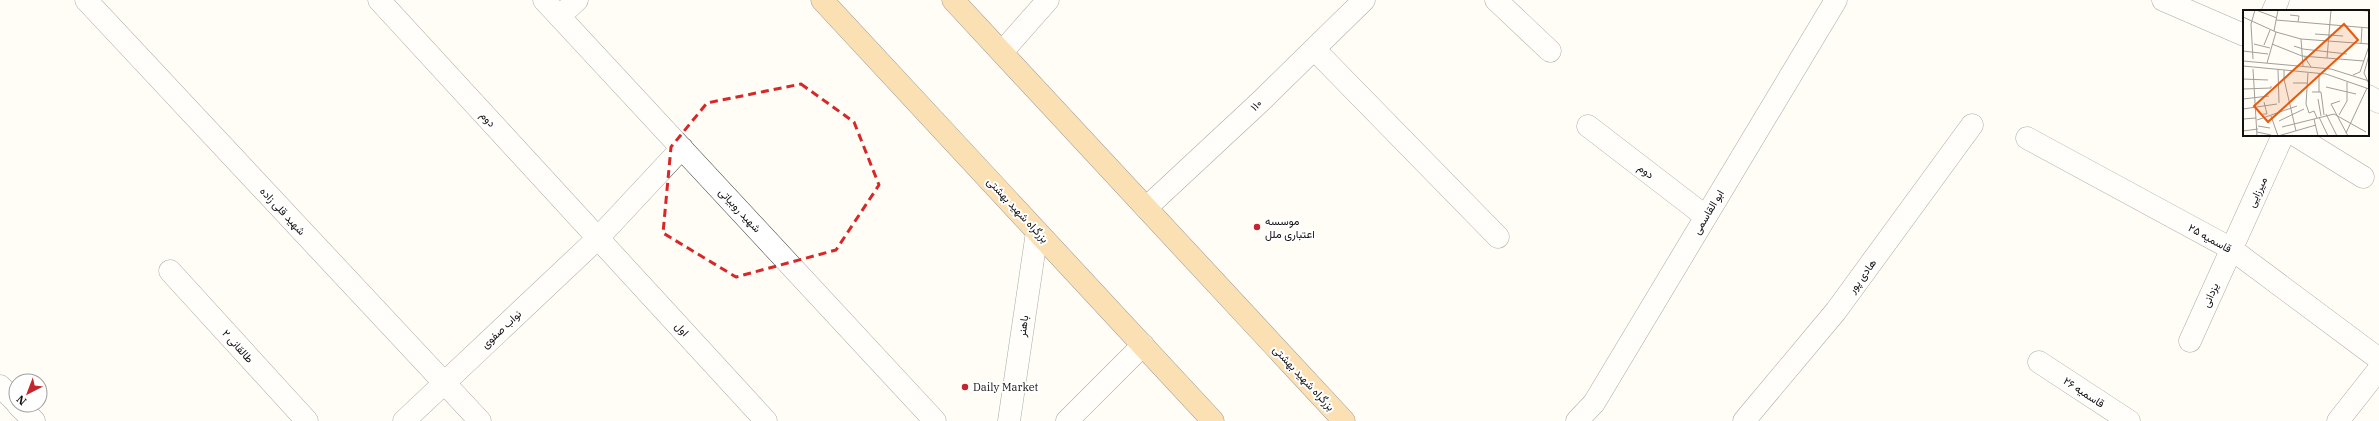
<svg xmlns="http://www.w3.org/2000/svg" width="2379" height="421" viewBox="0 0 2379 421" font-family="'IBM Plex Serif',Vazirmatn,serif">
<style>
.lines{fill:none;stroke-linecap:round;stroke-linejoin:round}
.minor-casing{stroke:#444;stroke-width:23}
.tertiary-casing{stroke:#444;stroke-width:23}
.trunk-casing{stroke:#222;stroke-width:23}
.minor{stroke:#fff;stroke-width:22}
.tertiary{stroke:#fff;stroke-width:22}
.trunk{stroke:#f7bc64;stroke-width:22}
.marked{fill:none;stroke:#d62828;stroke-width:3;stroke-dasharray:8 5;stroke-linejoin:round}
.poi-dot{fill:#c4262e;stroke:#fff;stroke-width:1.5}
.labels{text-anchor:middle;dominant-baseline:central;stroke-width:4;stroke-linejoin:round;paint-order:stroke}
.street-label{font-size:11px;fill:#111;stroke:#fff}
.poi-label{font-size:11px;fill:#111;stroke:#fff;text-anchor:start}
.inset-road{fill:none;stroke:#a09f9a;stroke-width:1}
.view{fill:#e8590c;fill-opacity:0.15;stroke:#e8590c;stroke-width:2}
.inset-edge{fill:none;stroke:#111;stroke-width:2}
</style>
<rect width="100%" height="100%" fill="#fffdf5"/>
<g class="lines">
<g class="minor-casing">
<path id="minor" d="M86,0L480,421
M379,0L766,421
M544,0L935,421
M1496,0L1550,51
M2163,0L2244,35
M2273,11L2278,0
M560,16L577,0
M1314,49L1498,237
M1002,52L1048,0
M2368,96L2379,102
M1588,126L1705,216
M2295,135L2363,177
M2027,138L2230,248L2379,359
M1146,208L1261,101L1364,0
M170,271L307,421
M2190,341L2283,135
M2039,362L2129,421
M0,386L16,402
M18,405L34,421
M404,421L598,238L682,148
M1009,421L1037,232
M1067,421L1143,345
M1577,421L1594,403L1836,0
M1744,421L1836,311L1972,125"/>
</g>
<g class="tertiary-casing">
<path id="tertiary" d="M2338,421L2379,369"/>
</g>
<g class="trunk-casing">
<path id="trunk" d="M822,0L1213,421
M953,0L1344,421"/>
</g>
<use href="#minor" class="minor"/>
<use href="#tertiary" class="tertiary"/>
<use href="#trunk" class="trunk"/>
</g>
<path d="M0 0H2379V421H0ZM801,84L854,122L879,185L836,250L736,277L663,233L671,147L707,103Z" fill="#fffdf5" fill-opacity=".55" fill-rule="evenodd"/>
<path class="marked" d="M801,84L854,122L879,185L836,250L736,277L663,233L671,147L707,103Z"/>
<g class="poi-dot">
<circle cx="1257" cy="227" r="4"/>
<circle cx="965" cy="387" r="4"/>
</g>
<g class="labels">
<g class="street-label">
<text transform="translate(1256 105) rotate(-43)">۱۱۰</text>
<text transform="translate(488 119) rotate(47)">دوم</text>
<text transform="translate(1646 171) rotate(37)">دوم</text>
<text transform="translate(2257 192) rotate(-65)">میرزایی</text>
<text transform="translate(740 210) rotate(47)">شهید روبیاتی</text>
<text transform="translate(1018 210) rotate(47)">بزرگراه شهید بهشتی</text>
<text transform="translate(283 211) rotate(47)">شهید قلی زاده</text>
<text transform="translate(1708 212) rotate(-59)">ابو القاسمی</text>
<text transform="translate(2210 238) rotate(29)">قاسمیه ۲۵</text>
<text transform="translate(1862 276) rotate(-54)">هادی پور</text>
<text transform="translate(2210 295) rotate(-66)">یزدانی</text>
<text transform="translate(1023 326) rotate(-82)">باهنر</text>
<text transform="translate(501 329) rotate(-43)">نواب صفوی</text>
<text transform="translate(682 329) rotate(47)">اول</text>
<text transform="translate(238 346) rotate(48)">طالقانی ۲</text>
<text transform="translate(1304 378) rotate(47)">بزرگراه شهید بهشتی</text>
<text transform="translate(2084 392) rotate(33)">قاسمیه ۲۶</text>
</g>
<g class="poi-label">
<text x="1265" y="221">موسسه<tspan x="1265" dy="13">اعتباری ملل</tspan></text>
<text x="973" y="387">Daily Market</text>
</g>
</g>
<g transform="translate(2243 10)">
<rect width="126" height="126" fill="#fffdf5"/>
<path class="inset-road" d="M13,0L34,8M112,0L126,1M47,5L56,6L55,12M0,7L33,22L58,29L126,34M33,10L126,18M31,21L35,0M72,24L100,26M58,29L60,56M11,34L27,38M29,34L59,46L121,51M118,34L119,17M21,35L27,20M51,36L60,39L104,44M0,41L25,44M126,45L121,63L126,74M61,46L68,57M84,48L88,0M10,49L8,14L12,0M0,51L88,59L126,71M24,53L33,22M0,56L83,64L126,79M10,59L14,126M35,59L36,93M41,60V69L53,121M65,63L63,94L66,103L71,101L74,108M76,63V82M110,65L117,62L126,36M0,69L25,70M50,73H64M83,77L113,84M0,79L28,78V76M69,82H78L81,105M0,89L26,86M75,89L78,106M97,91L88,94L105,126M0,99L34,94M20,104H24L21,92M83,104L94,126M96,105L104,91V72M28,106L35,126M76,107L85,126M0,109L13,108M71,109L75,126M14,110L54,96M36,111L61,99M15,116L27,118M39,117L91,104L123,122M0,121L15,119M14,122L28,125M103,123L124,78M35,126L73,115"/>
<path class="view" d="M101,14L115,30L25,112L11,96Z"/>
<rect width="126" height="126" class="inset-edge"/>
</g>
<g transform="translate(28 393) rotate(222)"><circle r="19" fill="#ffffff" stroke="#a0a0a0"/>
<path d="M0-3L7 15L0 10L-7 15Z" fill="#c4262e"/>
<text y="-6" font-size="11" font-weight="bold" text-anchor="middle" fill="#111111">N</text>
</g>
</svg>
